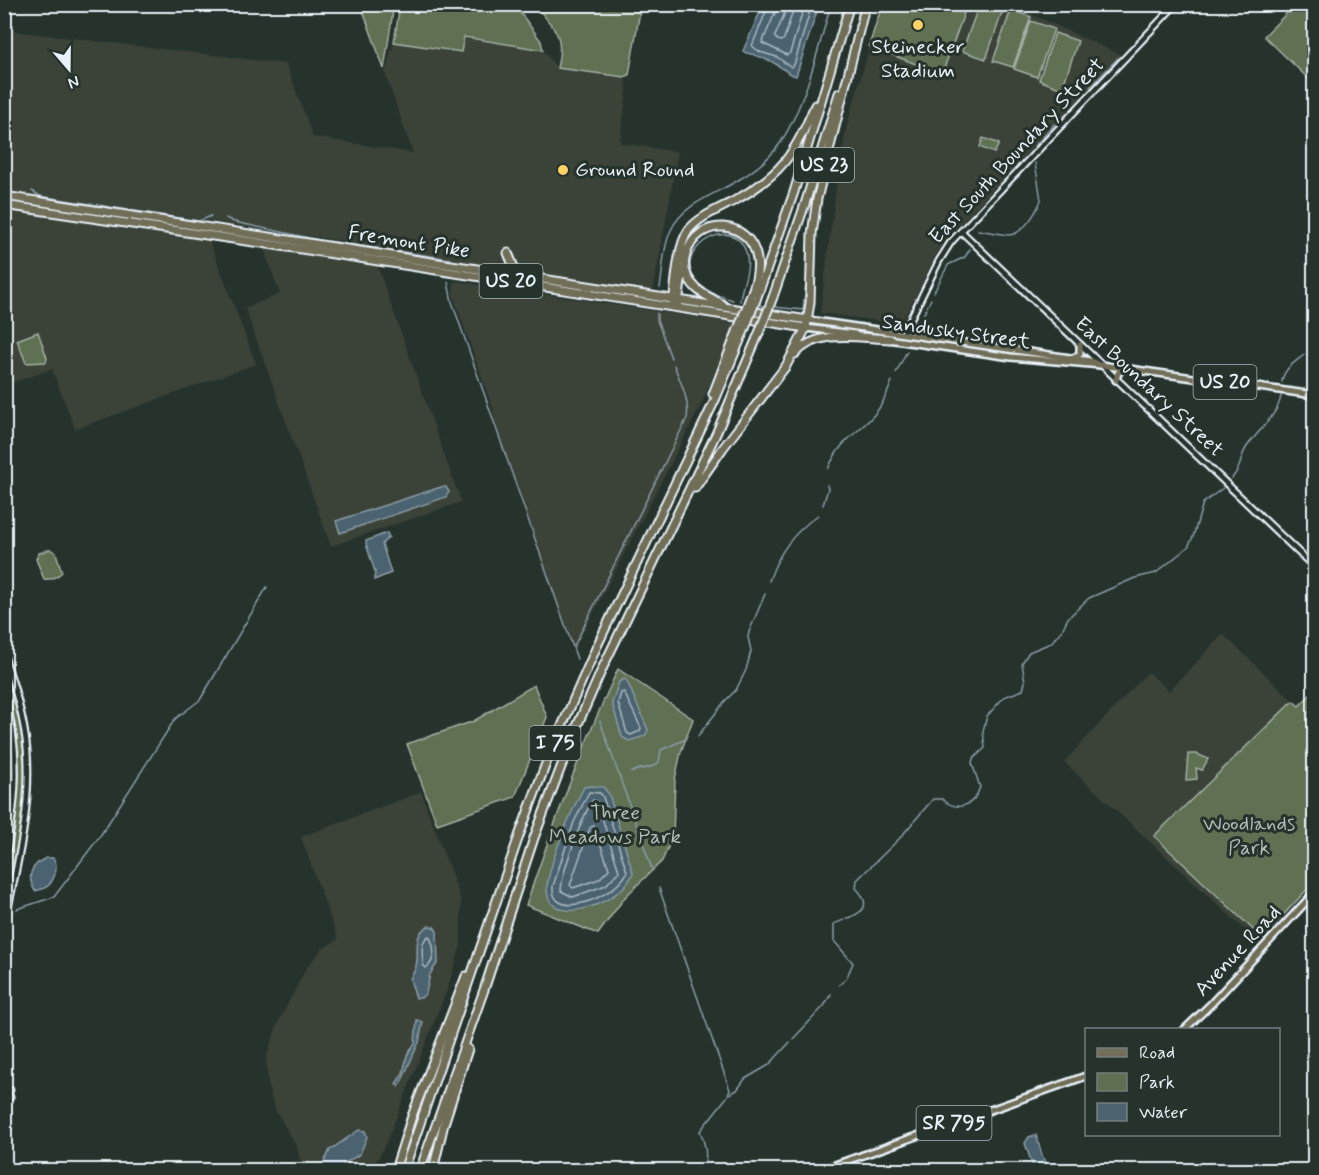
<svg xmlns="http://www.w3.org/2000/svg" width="1319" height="1175" viewBox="0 0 1319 1175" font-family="Mynerve,sans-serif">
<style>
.built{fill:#3b4339}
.green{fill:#5e6f52;stroke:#a3b0a5;stroke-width:1.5}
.water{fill:#4b6470;stroke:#8a9ca6;stroke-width:1.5}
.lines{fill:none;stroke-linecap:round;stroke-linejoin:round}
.shore{stroke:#a9b9c2;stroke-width:1.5}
.stream{stroke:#8a9ca6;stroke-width:1.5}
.minor-casing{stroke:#e8f1f8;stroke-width:9}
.major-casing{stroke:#e8f1f8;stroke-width:10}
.highway-casing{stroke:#e8f1f8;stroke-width:11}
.minor{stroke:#26332d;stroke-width:4.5}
.major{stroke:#716e59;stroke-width:5}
.highway{stroke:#716e59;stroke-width:7}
.highway-bridge-casing{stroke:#e8f1f8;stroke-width:11;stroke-linecap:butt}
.highway-bridge{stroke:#716e59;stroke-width:7}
.poi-dot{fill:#ffd166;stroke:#26332d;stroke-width:2}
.labels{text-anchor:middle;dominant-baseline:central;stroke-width:6;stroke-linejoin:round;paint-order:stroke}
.shield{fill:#26332d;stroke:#aeb8bb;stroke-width:1.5}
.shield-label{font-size:20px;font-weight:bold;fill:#e8f1f8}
.poi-label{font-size:21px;fill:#e8f1f8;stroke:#26332d}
.street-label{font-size:21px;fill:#e8f1f8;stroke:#26332d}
.park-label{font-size:21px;fill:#b1bdb6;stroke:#26332d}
</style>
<rect width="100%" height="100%" fill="#26332d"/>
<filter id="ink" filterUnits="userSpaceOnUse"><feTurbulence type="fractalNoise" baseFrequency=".0167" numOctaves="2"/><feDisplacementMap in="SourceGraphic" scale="12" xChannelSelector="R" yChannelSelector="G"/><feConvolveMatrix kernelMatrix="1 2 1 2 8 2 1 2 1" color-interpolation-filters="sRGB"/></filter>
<g filter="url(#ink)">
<path class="built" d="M882,5H1011L1121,55L946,239L939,250L901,324L820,313L838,174L847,125Z
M5,30L286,64L313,137L413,153L385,73L394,42L461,52L464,37L543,50L557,68L625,77L627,88L620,143L678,152L653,291L456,262L344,241L5,191Z
M4,210L209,240L256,364L75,429L52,369L5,385Z
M264,249L377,265L461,502L331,546L245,308L280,294Z
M454,281L736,323L700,407L574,650L507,457L492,412H494L453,295Z
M1223,634L1293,701L1154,836L1262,938L1258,942L1064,762L1148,672L1169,691Z
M421,792L461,900V945L448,987L389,1136L379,1157L369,1170H302L297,1147L276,1111L269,1091L266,1059L278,1023L305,970L321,950L338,939L301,837Z"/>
<path class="green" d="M514,4L541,41L543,50L464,37L461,52L394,42L400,5Z
M361,5H394L384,69Z
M535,5H641L629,75L625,77L557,68C565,34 555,30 535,5Z
M882,5H967L942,74L869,46Z
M979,5H996L1004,7L986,59L962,51Z
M1295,5H1314V84L1264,36Z
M1011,10L1031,17L1013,67L993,61Z
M1031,21L1054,29L1037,77L1014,69Z
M1055,33L1078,41L1062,89L1039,80Z
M983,138L999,144L994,153L980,147Z
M38,332L47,358L46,362L26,363L17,340Z
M50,549L56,553L62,572C57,577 51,580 44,579L36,559L39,553Z
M5,664C14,692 22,720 24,750C29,806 15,861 5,916V880L15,825L19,776L17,736L5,684Z
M618,669L693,719L681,752L675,779L673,836L662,861L625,897L598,934L526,905C553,825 582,746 618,669Z
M534,685L547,717L515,797L437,824L407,744L474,721Z
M1314,691V882L1262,938L1154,836L1293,701L1299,706Z
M1188,754H1197L1208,759L1202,770L1196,768L1197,779L1186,780Z"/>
<path class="water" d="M763,5H819L796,76C787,74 782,67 774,63C769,60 751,53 746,53L743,51Z
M441,487H446L449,492L446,497L340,533L336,521Z
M387,533L389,537L382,544L391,573L374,580L375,572L366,544V541Z
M624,679L627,681L648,730L645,736L629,741L622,737L612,703L619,682Z
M591,786L603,787L609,794L633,873C622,905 543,932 547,885C553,854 569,816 584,787Z
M46,858H53C59,865 55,878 49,885C45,889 39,890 35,891C26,876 31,865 46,858Z
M429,926L434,927L437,931L438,962L430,974L426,993L421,998H416L410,979C412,975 415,971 416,966C420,952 411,934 429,926Z
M417,1020L423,1022L419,1042L399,1087L396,1084L403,1073L407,1055L415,1043Z
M359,1130L365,1131L367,1137L360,1154L345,1163L338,1170H320L330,1150Z
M1036,1135L1043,1158L1049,1166L1054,1167L1055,1170H1034L1025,1143L1029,1137Z"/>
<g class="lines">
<path class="shore" d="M769,4L752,46L760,52L777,57L791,67L794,65L812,4
M776,4L775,13L762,43L787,55L790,53L805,4
M785,4L784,15L775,36L776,39L781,41L784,39L795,4
M624,692L641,728L640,731L631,735L627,733L618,703L621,693Z
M589,792L600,793L603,797L627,872C618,896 550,924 553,886L574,822Z
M593,800L597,802L619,871L606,885L573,897L561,891C561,874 583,814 593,800Z
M594,825L609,869L599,879L573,888L570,885L590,828Z
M429,936C435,946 436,961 426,968L423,965C423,955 419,942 429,936Z"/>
<path class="stream" d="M1090,87L1118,58
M1035,146L1058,120
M32,191L40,196L199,221L211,216
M226,218L234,222L320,240
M978,230L1008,235C1023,235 1036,213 1041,200L1035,163
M328,241L378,248
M397,251L451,259
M448,282L452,302L577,659
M660,288C663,270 663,247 671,230C683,203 717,194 740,179C755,170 771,157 781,142C806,103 818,49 831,4
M934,292L948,265L965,257L970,249
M733,300C635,275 734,197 747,256C750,272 741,286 740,301
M756,305L766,306
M774,307L803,310L806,282
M657,313V320L671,358
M916,330L931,299
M896,373L907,351
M1282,382C1283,369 1294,363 1304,355
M828,469C841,439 854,437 874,415C882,406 888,392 892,381
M1232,478C1243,466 1239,459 1246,448C1256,432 1278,416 1281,396
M823,505L828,489L827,485
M769,581C779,552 793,533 818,515
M574,646L687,418C690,400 680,381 674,365
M600,721L652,869
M698,736L725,701L736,690L746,670L751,651L748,637L749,632L765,594
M631,773C640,766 651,771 659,762L661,750L686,739
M659,888L730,1090L727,1097L700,1131C705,1143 709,1158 702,1170
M17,909L54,897L100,836L175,719L200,700L267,587
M839,985L846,979L853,963L834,941V924C851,916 879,912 856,888L857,880L899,839L933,799H942C957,812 974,807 980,787L972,763L973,759L985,748L983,731L987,716L1004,697L1023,690L1025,682L1022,663L1029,652L1051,643L1062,630L1068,618L1089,598L1135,578L1156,573L1188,547L1193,537L1203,503L1223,488
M793,1039L824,1006L831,994
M730,1094L737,1090L745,1079L769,1065L790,1042"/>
<g class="minor-casing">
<path id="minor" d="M961,231L1314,567
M903,334L939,261L951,242L1176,4
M4,656C14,686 24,717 27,750C32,809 16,869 4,927
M4,693C22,754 16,806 4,867
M4,1089L10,1090
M4,1098L10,1097"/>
</g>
<g class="major-casing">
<path id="major" d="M808,320L1091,361L1099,365
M806,328L855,334
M888,339L1011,357L1101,365L1314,395
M1074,358L1080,354V345
M1116,380L1118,373L1124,368
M1184,1030L1211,1004L1314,893
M821,1170L1086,1076"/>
</g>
<g class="highway-casing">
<path id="highway" d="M4,196L808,320
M4,205L308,250L806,328
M508,253L516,272L521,273
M773,297L805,204L839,93
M756,300L794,192L850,4
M673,303C676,283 677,248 688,231C698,217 719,209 734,201C781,175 795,154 815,105
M678,303L683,269
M723,305C714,299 704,296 696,288C687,279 682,267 686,255C697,215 751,219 757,259C759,272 755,284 751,295
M795,354C819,328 859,338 890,339
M713,394L738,329
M695,488L723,448L786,366L806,328L810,303L812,234L817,199L865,7
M395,1170L412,1116L466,976
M404,1170L519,836L548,758L597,646L716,398L744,331
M420,1170L485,987L534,838L574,733L603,667L716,434L759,333
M433,1170L444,1124L468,1049"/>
</g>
<use href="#minor" class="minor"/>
<use href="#major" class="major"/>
<use href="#highway" class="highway"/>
<g class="highway-bridge-casing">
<path id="highway-bridge" d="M738,329L751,295
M744,331L756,300
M759,333L773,297"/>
</g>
<use href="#highway-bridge" class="highway-bridge"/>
</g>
</g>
<g class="poi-dot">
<circle cx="918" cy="25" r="6"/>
<circle cx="563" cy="170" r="6"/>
</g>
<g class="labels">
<g class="shield">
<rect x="794" y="148" width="60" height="34" rx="4.5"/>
<rect x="479.5" y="264" width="63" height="34" rx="4.5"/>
<rect x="1193.5" y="365" width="63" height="34" rx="4.5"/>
<rect x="529.5" y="726" width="51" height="34" rx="4.5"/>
<rect x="916.5" y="1106" width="75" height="34" rx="4.5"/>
</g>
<g class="shield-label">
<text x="824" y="165">US 23</text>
<text x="511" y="281">US 20</text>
<text x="1225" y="382">US 20</text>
<text x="555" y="743">I 75</text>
<text x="954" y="1123">SR 795</text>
</g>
<g class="poi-label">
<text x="918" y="47">Steinecker<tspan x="918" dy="24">Stadium</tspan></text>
<text x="575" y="170" text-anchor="start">Ground Round</text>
</g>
<g class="street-label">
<text transform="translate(1017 151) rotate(-47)">East South Boundary Street</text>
<text transform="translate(409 242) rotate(9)">Fremont Pike</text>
<text transform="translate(956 332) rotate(8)">Sandusky Street</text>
<text transform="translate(1149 387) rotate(43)">East Boundary Street</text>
<text transform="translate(1238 951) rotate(-47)">Avenue Road</text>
</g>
<g class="park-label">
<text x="615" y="813">Three<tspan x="615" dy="24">Meadows Park</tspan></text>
<text x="1249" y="824">Woodlands<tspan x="1249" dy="24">Park</tspan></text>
</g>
</g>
<rect width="1319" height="1175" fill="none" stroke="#26332d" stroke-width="24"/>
<rect x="12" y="12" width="1295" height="1151" fill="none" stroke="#e8f1f8" stroke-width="2" filter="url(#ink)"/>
<rect x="1085" y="1028" width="195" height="108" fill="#26332d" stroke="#747f7e" stroke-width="1.5"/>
<rect x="1097" y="1048" width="30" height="9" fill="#716e59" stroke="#747f7e" stroke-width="1.5"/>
<text x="1139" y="1058" font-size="18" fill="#e8f1f8">Road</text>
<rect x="1097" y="1073" width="30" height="18" fill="#5e6f52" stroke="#747f7e" stroke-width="1.5"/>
<text x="1139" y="1088" font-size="18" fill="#e8f1f8">Park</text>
<rect x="1097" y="1103" width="30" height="18" fill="#4b6470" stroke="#747f7e" stroke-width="1.5"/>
<text x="1139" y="1118" font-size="18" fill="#e8f1f8">Water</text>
<g transform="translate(69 69) rotate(160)" stroke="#26332d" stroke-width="4.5" paint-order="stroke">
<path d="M0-4.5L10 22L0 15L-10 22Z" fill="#e8f1f8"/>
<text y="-9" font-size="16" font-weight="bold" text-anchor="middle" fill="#e8f1f8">N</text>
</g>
</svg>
